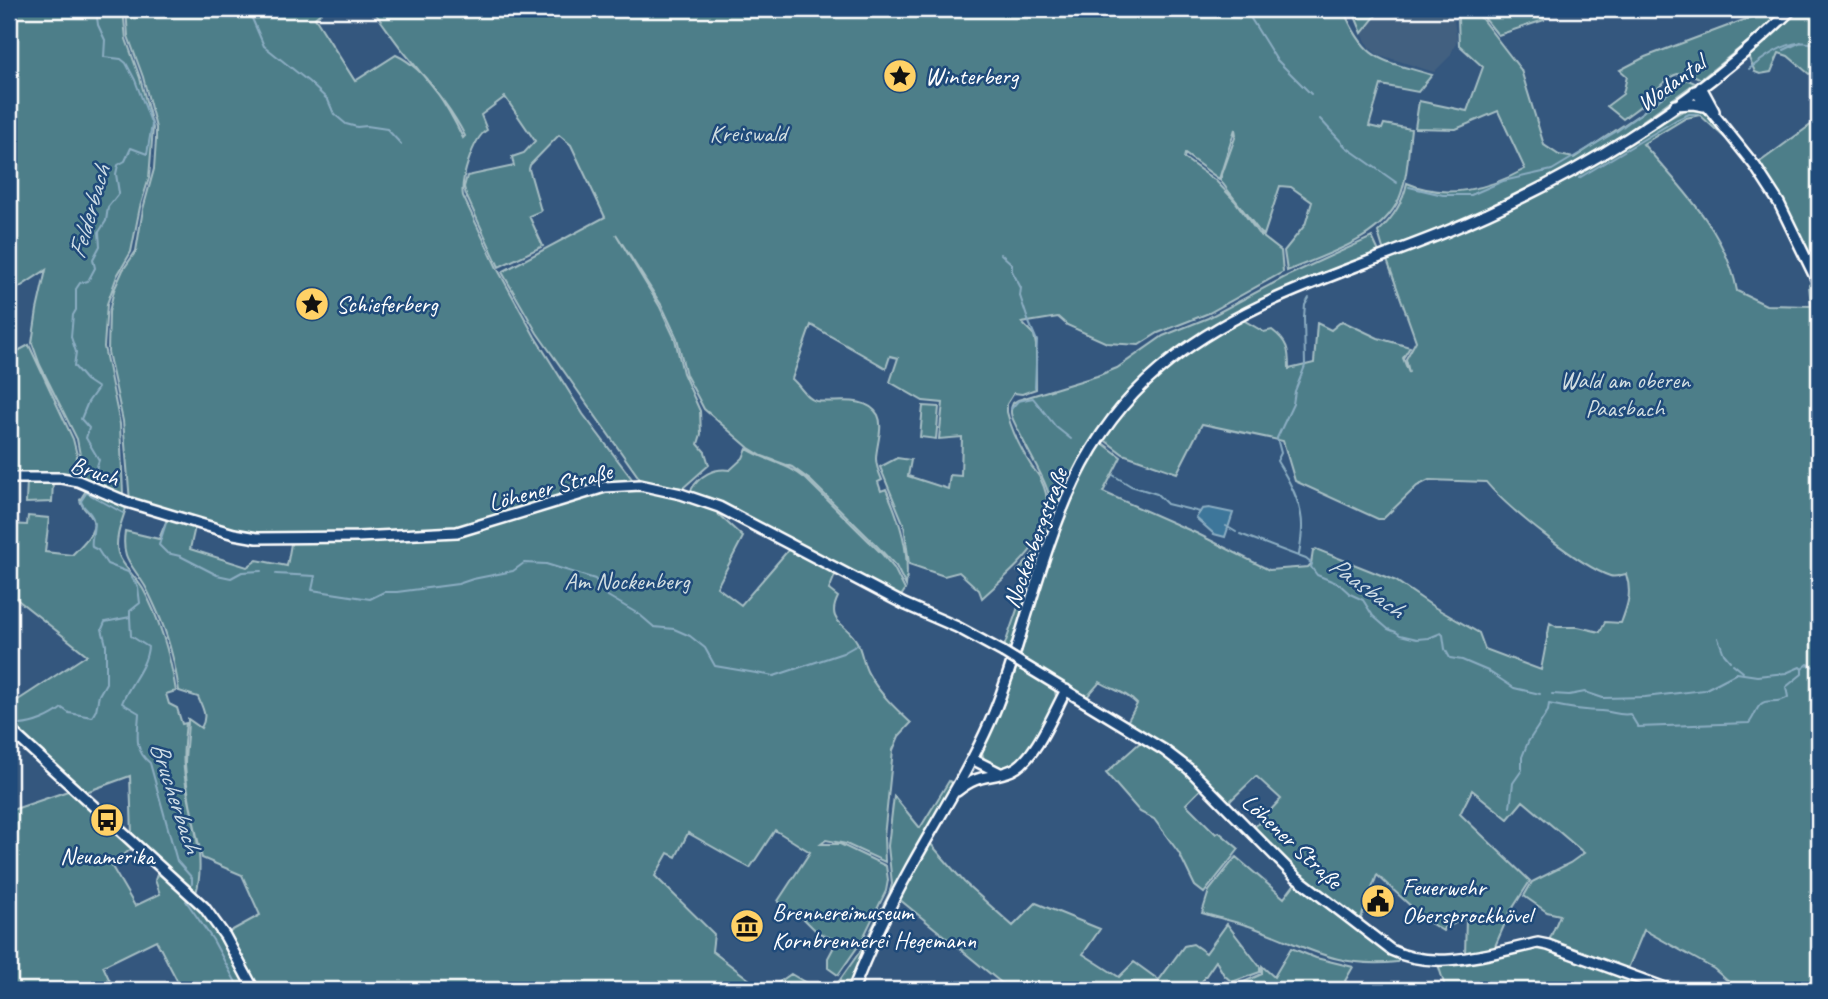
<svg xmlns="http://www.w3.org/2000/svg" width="1828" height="999" viewBox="0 0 1828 999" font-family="Caveat,sans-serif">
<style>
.built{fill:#436080}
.green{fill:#4e7e89;stroke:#a6bec4;stroke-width:2}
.water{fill:#3e769a;stroke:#8badc2;stroke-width:2}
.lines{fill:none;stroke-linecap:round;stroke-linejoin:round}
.stream{stroke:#8badc2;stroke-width:2}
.secondary-casing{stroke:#fff;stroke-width:14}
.secondary{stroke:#1f4a7a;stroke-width:9}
.secondary-bridge-casing{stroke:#fff;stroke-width:14;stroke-linecap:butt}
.secondary-bridge{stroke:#1f4a7a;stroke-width:9}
.labels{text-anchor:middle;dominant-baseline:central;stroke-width:5;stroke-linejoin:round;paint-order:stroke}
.poi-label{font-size:24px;fill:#fff;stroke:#1f4a7a;text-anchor:start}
.street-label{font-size:24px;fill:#fff;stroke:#1f4a7a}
.park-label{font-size:24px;fill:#d3dfe2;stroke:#1f4a7a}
.water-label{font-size:26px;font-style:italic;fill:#cfdde6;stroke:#1f4a7a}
</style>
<rect width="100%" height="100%" fill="#34577e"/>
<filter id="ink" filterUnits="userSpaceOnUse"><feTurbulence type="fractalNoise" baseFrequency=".0143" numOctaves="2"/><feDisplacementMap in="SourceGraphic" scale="14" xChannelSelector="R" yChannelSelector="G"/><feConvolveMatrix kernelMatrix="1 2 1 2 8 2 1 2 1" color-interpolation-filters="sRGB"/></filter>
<g filter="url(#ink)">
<path class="built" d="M1381,9H1452L1457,40L1450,56L1434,72L1377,54L1369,47L1362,33Z"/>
<path class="green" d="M9,9H123L126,39L140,78L153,128L149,178L140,207L131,252L117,276L107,304L104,347L120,424L123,494L122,496L80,478V455L77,439L40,365L32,343L37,310L46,270L14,291L9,310Z
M126,9H325L315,18L355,81L396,55C427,69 449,109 463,138L465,136C450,106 429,83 408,57C395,42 384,24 372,9H1343C1366,63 1380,59 1432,75L1418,92L1381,85L1369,126L1382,129L1384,124L1411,129C1408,152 1408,178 1399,199C1380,240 1326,254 1287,271L1284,251L1305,225L1312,202L1291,187L1280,186L1264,235L1260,232L1220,180L1236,135L1235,129L1219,179L1185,154L1184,158L1216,181L1235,201L1258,233L1281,251L1283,272L1209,313L1158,333L1139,345L1107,343L1067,325L1058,317L1022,323L1034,335L1036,345V389L1022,394L1014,393L1007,404V412C1011,429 1022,451 1032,467C1035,471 1039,475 1041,480C1066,531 1014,568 982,598L979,590L959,572L944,576L909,564L904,525L880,467L897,458L911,460L908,476L948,489L950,475L961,476L962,437L939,439L943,403L923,401L890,382L898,358L890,356L886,368L811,325L792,379C800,385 806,399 816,401C834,404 866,394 878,415C884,427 876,446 876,459C876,466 879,473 882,480L878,482L881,491L886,489C900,521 910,551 906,586L896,566L877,546L810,480L792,467L762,456L749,448L704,409L686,375L677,338L662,306L616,234L660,307L675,339L683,373L700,411L701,434L698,444L705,452L709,465L683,488L642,482L537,333L502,272L605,217L571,145L559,135L530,165L529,169L541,211L529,216L543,246L499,267L466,195L464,187L467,176L514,166L512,157L524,153L535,141L505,97L481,115L487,130C473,138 460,181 463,196L497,268L535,337L583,414L635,483L456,530L258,536L239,532L130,501L123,421L108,352L109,312L114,290L123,270L136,251L143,209L154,169L156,140V128L143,77L128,36Z
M1352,9H1381L1362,33Z
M1455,9H1474L1521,70L1544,145L1559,155L1574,158L1643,112L1671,83L1686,79L1695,83L1627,132L1563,170L1493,207L1384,252L1378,232C1392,219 1403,203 1407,183C1446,200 1489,189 1525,169L1498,111L1456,129L1415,128L1419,101L1467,111L1483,67L1459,45L1458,19Z
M1477,9H1541L1544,20L1498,35Z
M1773,9H1785L1765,28L1701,79C1676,64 1665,81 1649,98C1642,106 1632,112 1623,119L1607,106L1623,94L1627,76L1620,70L1645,57Z
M1797,9H1819V68L1817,72L1809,74L1788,56L1779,53L1771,72L1760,74L1755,72L1748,56Z
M1690,107C1708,108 1716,122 1727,136L1726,139L1700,115L1686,118L1643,144C1680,186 1727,233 1737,291L1766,305L1811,306L1809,285L1812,282L1819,291V990H1727L1730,983L1714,969L1644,930L1627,971L1548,943L1560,915L1547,912L1524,896L1532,882L1570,863L1584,853L1523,801L1508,819L1472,790L1460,814L1530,881L1509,914L1493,951L1465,955L1466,918C1457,920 1453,927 1444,927L1443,931L1427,921L1377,875L1360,921L1299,877L1252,830L1281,799L1256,776L1227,804C1195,773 1166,744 1126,724L1137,704C1126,692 1113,690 1100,682L1086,698L1020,656C1042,582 1061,508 1101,442L1121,457L1103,492L1196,533L1269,570L1308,567L1311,564L1313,551L1316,549L1396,581L1434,607L1479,633L1485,649L1541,670L1550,623L1557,627H1578L1600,632L1605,622L1621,623C1628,605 1632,592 1626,574C1620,575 1615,578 1610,576C1580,566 1506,507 1486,482L1429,480L1417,486L1383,519H1378L1295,481L1283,441L1202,424L1177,473L1123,454L1102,438C1144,383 1181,352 1243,320L1264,332L1272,330C1288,342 1289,350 1289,369L1314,363L1317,323L1331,330L1342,321L1378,338L1410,347L1403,358L1409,373L1406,359L1416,341L1387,260L1512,207Z
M1819,119V278L1757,164Z
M1372,237L1380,254C1342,270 1305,287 1267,303C1250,311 1230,317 1214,326C1081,401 1054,516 1011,650L1004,647L1032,567L1017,572C1076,510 1047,492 1017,428C1013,419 1008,413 1013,403L1018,400L1097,376L1117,368L1163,336L1208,318L1287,276Z
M9,341L14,353L29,345L73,439L77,455L76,476L9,473Z
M923,406L939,407L936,439L920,437Z
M747,449C766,461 789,464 806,479L882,554L894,568L905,590L899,599L692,495L691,490C699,476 714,467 730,470L743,458Z
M27,480L53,482L52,502L26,503Z
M640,487L724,510L719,515L743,537L717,587L741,605L790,548L837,570L829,590L838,597C825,623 847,623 857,642C862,652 863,664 868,673C878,692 896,709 911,723L899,736L893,750L884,837L885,862L846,844L826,840L821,844H840L886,866L888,880L886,891L861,942L838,975L828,968V958L837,941L817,932L803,918L795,917L778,901L810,852L775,830L750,868L688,833L676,857L668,853L655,876L714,934L712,951L763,990H260L229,932L260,915L242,875L202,858C195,828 187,795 185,764C185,749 188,734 188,719L201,728C208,716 203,709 198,697L179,691C175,663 169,637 157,611C153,602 149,593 145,586C131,563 121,559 125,531L159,539L168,517L195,527L190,549L247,567L257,560L287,566L292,538L445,535L602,490Z
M87,489L127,505C123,519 114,538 118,553C122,566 136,577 143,589C161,621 170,655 176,691L166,694L169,704L177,708L182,724L186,723C184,741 182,760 185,778C190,815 207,857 196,893L132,835L130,776L86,792L9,722V706L87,655L9,593V524L27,525L28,516L49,518L45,552L72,555C81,545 102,529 90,515C85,509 82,508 80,500Z
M1017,665L1054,687L1057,701C1044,723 1028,772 996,767C988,765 983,761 982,752L1004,703Z
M1143,740L1163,753L1204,786L1186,804L1216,834L1219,832L1239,849L1204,893L1195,886L1179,853L1154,819L1140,812L1106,773Z
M949,781L953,783L866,949L849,990H837V984L861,950L889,894L892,884L888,846L894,796L920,828Z
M71,790L135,846L111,865L135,906L160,894L155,880L159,869L185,892L220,930L250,990H182L156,940L103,966L114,990H9V811Z
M930,843L964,882L1013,926L1036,903L1100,929L1083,954L1119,977L1134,962L1159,980L1184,946L1193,944L1206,953L1227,924L1260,967V972L1232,982L1224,975L1216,961L1196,990H1010L899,899Z
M1236,857L1284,898L1297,881L1401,958L1397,962C1334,969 1304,945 1249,926C1234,921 1217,918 1202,913L1209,891Z
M1536,946L1548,947L1663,990H1446L1437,961Z
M1291,948L1316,958L1353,967L1345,981L1360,990H1237V985L1262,974V966L1274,977Z
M791,974L818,990H768Z"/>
<path class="water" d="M1209,508L1233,513L1225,537L1214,534L1196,518L1202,509Z"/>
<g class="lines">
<path class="stream" d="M248,9L264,46L309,82L328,100L334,114L346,124L357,127L367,126L387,129L401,144
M1245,9L1276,59L1311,94
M1784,50L1801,42
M1749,69C1770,53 1793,36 1819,45
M1320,119L1346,147L1397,183
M1579,178L1676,120L1689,114H1698
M1409,187L1443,195H1471L1503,181L1552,170L1617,131L1678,86
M1001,254L1012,264V271L1021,288L1020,296L1028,320L1037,341L1035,387
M1011,409L1018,401L1033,398L1056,427L1071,439
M1113,475L1131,486L1157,494L1167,504L1200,512
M91,484L99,460L86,438L89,428L81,419L88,402L98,388L86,380L74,366L76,352L71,337L73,315L76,310V289L80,283L88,281L95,268L93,259L100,246L99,232L106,221L108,207L119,193L116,174L118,165L125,161L131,148L147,154L152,125L135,80L126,63L121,59L104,57L105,40L98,25L96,9
M87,493L123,513
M166,523L159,545L167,553L180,556L217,575L231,578L242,572L261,571
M1226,526L1236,532
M1240,534L1306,559L1312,564L1311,567L1317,575L1339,584L1350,594L1363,600L1373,616L1388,629L1396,632L1400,635L1417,639L1429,638L1441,633L1443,635L1445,649L1450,658L1462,660L1488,671L1514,688L1540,694
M1299,555C1300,546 1302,537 1302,528C1303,505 1289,480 1277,461L1281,453L1277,438L1293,404L1295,391L1305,366L1304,317L1305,305L1309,298
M276,574L315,576L312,590L370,599L384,592H397L458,584L473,579L513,571L524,563L546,564L595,579L606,595L640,615L654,627L674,629L690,636L705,648L715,666L774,676L843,653L859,644
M130,617L131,636L148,647C146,668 130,683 122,703L139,713C138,733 133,750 150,763L177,861L192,878V884
M1718,638L1724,654L1730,661
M1733,664L1743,672
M1552,694L1569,695L1585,692L1603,698L1645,697L1704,690L1737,673L1757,676L1786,673L1800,667L1802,669L1808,664L1814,667L1819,665
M9,716L20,725C34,724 51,717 62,708L69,713L92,717L96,710L99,695L106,683V645L102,629L105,622L130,617V611L140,603L138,587L128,572L107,564L98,550L92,547C90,538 96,528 93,519C91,511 83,509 81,501L89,489
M1510,807L1513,783L1522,770V757L1528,742L1548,711L1549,704C1567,708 1583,711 1601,711C1611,711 1619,716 1630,714L1638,727L1749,723C1754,718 1756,708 1761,704C1767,698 1778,705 1788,697L1786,687L1802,674V669
M186,901L213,940L240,990"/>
<g class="secondary-casing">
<path id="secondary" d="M1701,87L1714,111
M1695,91L1755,166L1779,203L1819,285
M1675,105L1693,104L1704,106
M9,478H61L78,481L127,502L234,534L257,538L358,537L457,532L605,487L640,485L681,494L719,507L904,604L957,627L1003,652
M1024,665L1164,750L1189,769L1296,877L1391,950C1435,972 1492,953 1538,943L1548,945L1671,990
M9,729L204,907L225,936L254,990
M972,759L1000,773
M957,791C981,772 988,780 1012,770C1035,760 1054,712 1066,690
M853,990C869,948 889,907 911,867C938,818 968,772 990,722C1003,693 1012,663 1021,633C1052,533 1075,441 1159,370C1239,301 1347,272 1443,233C1570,181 1694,106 1792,9"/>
</g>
<use href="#secondary" class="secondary"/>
<g class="secondary-bridge-casing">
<path id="secondary-bridge" d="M1003,652L1024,665"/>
</g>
<use href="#secondary-bridge" class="secondary-bridge"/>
</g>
</g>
<defs>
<g id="sight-disc" transform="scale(1.75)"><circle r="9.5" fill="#ffd166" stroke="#1f4a7a"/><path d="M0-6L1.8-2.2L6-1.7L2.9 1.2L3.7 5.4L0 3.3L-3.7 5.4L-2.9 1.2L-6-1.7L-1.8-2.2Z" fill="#111"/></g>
<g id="bus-disc" transform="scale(1.75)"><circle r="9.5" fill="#ffd166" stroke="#1f4a7a"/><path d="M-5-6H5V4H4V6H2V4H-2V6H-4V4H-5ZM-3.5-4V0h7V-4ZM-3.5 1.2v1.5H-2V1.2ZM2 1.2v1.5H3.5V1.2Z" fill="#111"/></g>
<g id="civic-disc" transform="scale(1.75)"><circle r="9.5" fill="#ffd166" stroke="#1f4a7a"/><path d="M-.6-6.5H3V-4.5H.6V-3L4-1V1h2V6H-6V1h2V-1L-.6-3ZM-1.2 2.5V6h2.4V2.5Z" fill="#111"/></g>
<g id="museum-disc" transform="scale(1.75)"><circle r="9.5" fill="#ffd166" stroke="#1f4a7a"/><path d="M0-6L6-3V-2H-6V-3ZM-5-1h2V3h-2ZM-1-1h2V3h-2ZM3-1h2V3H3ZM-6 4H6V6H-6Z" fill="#111"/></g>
</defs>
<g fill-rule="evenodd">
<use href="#sight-disc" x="900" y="76"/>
<use href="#sight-disc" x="312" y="304"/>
<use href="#bus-disc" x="107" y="820"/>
<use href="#civic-disc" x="1378" y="901"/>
<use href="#museum-disc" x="747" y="926"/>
</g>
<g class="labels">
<g class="poi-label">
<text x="925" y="76">Winterberg</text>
<text x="336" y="304">Schieferberg</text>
<text x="107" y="856" text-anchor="middle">Neuamerika</text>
<text x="1402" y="887">Feuerwehr<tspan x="1402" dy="28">Obersprockhövel</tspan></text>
<text x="772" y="912">Brennereimuseum<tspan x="772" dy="28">Kornbrennerei Hegemann</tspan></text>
</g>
<g class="street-label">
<text transform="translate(1671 83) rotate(-36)">Wodantal</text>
<text transform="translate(95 471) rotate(18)">Bruch</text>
<text transform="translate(550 487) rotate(-15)">Löhener Straße</text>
<text transform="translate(1035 538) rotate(-70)">Nockenbergstraße</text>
<text transform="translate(1292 841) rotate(43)">Löhener Straße</text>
</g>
<g class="park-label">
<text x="748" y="133">Kreiswald</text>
<text x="1625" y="380">Wald am oberen<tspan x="1625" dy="28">Paasbach</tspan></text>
<text x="627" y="581">Am Nockenberg</text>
</g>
<g class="water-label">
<text transform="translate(89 212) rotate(-74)">Felderbach</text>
<text transform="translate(1367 587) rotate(36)">Paasbach</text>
<text transform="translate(176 797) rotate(72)">Brucherbach</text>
</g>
</g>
<rect width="1828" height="999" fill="none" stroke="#1f4a7a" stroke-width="35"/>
<rect x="18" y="18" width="1793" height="964" fill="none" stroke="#fff" stroke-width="2.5" filter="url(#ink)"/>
</svg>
